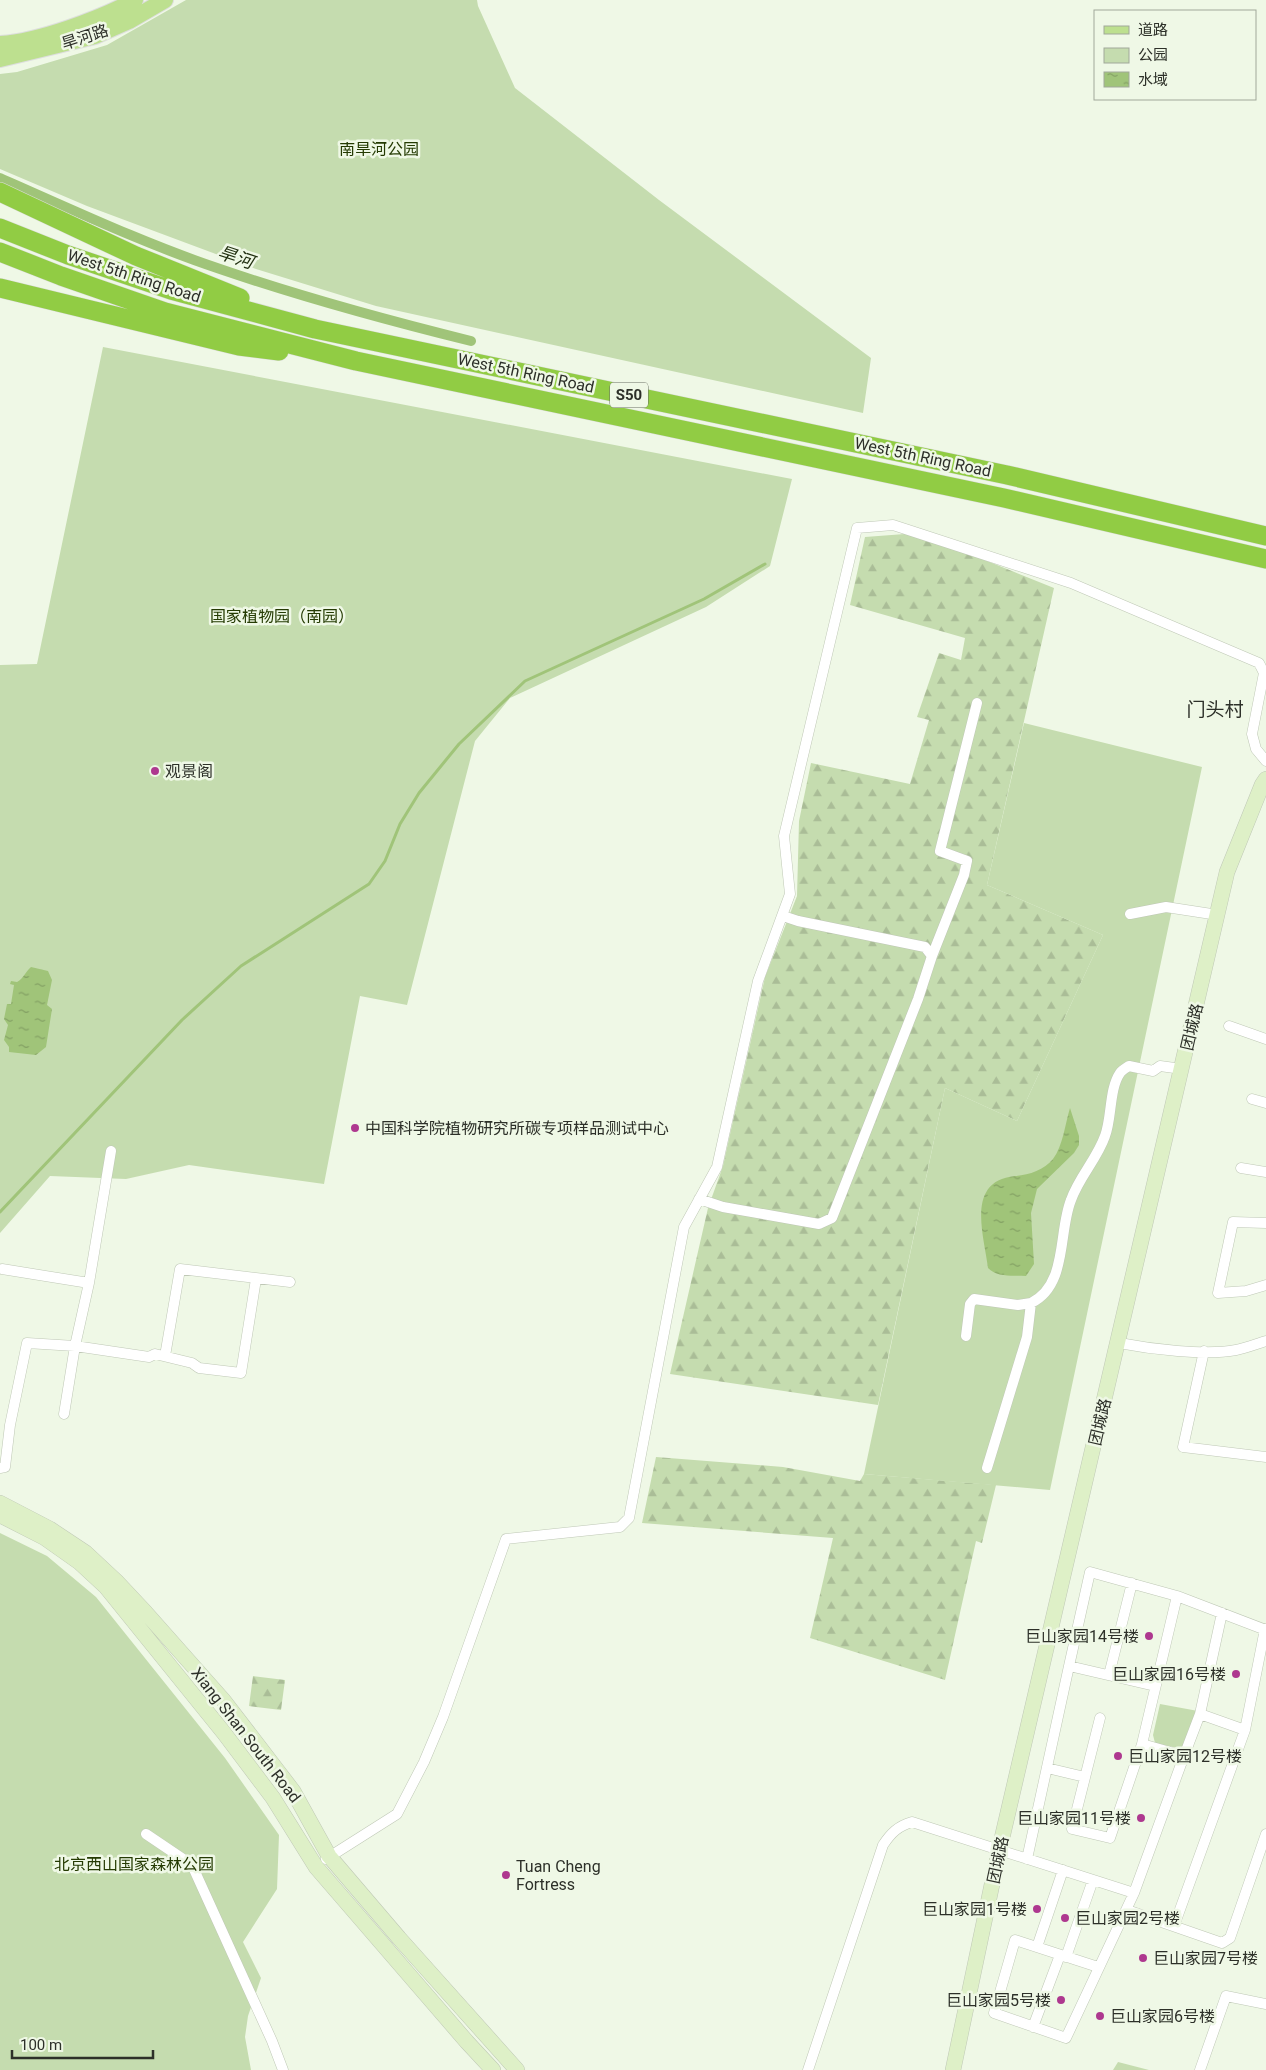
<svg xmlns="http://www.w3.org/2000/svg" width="1266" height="2070" viewBox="0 0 1266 2070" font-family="Roboto,'Noto Sans SC',sans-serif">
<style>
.forest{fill:url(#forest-firs)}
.green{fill:#c5dcaf}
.water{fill:url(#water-ripples)}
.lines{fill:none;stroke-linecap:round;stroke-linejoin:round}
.stream{stroke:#a0c479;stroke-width:3}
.canal{stroke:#a0c479;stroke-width:10}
.street-casing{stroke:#bfc8b6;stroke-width:11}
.secondary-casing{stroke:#bfc8b6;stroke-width:16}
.primary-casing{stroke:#dddedd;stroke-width:18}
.highway-casing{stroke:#dddedd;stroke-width:20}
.street{stroke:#fff;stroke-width:10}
.secondary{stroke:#def0c7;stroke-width:15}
.primary{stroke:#bde08f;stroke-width:16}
.highway{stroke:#91cc44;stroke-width:19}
.poi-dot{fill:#ae388f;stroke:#eff8e6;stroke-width:2}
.labels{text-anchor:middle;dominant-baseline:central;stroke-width:5;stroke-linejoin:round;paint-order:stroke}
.shield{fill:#eff8e6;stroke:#676c62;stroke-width:1}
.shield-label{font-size:15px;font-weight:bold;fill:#2d3029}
.street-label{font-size:16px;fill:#2d3029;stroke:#eff8e6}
.park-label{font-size:16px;fill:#253b03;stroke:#eff8e6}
.poi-label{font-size:16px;fill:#2d3029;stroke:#eff8e6;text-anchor:start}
.water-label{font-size:18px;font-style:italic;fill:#223011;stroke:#eff8e6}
.quarter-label{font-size:19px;fill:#2d3029;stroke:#eff8e6}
</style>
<defs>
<pattern id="forest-firs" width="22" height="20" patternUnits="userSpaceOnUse" patternTransform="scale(1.25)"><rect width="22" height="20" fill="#c5dcaf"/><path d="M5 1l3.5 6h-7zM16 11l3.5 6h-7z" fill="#aabd97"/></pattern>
<pattern id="water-ripples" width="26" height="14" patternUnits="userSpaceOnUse" patternTransform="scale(1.25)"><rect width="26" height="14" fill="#a0c479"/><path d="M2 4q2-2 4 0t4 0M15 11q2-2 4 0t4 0" fill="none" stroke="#83a063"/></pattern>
</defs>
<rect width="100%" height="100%" fill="#eff8e6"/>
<path class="forest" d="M918,533L1054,588L987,885L1103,935L1017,1121L945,1088L878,1405L670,1374L708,1208L723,1166L765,977L797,896L799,821L811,763L910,784L929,720L917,717L939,653L961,660L965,638L850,605L865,537Z
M656,1457L783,1467L860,1481L864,1474L996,1485L982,1543L976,1541L945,1680L810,1638L833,1538L642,1523Z
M253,1676L285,1680L281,1710L249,1706Z"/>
<path class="green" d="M186,0H477L478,6L515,88L659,200L871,358L863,413L376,306L256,269L87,206L0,169V74L17,72L107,45Z
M103,347L792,479L770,566L706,607L510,698L475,741L407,1005L360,996L324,1184L189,1165L126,1179L50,1176L0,1233V665L37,664Z
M1024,723L1202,767L1050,1490L864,1474L945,1088L1017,1121L1103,935L987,885Z
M0,1533L47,1556L96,1597L225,1758L279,1835L277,1889L243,1942L261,1978L248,2016L245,2037L251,2070H0Z
M1160,1704L1198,1711L1186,1750L1155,1743L1153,1735Z
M1118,2062L1149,2070H1113Z"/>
<path class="water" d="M31,967L48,971L52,980L47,1005L52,1009L46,1047L36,1055L9,1052V1047L4,1040L8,1025L4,1019L7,1004H11L14,985L10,984L11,981L17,982C24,978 25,972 31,967Z
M1070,1108L1079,1136V1145L1074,1153L1037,1189L1031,1213L1034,1264L1026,1276C1013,1275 998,1278 988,1268C984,1235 965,1181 1015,1176C1029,1175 1044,1170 1053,1159C1063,1146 1065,1124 1070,1108Z"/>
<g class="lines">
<path class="stream" d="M0,1212L182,1020L241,966L369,884L385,861L400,824L419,793L459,744L525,681L704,599L765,564"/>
<path class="canal" d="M0,178C73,210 145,244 220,269C302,297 386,320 471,341"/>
<g class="street-casing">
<path id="street" d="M1130,914L1166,907L1218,915
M783,916L798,921L925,947L932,956
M1229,1026L1266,1039
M1252,1099L1266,1103
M1241,1168L1266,1172
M699,1199L723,1207L819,1224L832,1218L918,999L932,956L964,875L967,861L940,851L977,703
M1266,1223L1233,1222L1218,1293L1246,1291L1266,1285
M2,1269L89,1283
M966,1336L970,1304L974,1299L1018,1305L1031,1303
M1119,1343C1150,1349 1205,1356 1236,1350C1246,1348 1256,1344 1266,1341
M1204,1351L1183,1447L1266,1457
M165,1356L180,1269L290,1282
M64,1414L75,1346L89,1283L111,1151
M0,1468L5,1467L10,1425L27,1343L75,1346L149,1357L155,1354L192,1363L199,1368L241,1373L256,1279
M987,1468L1027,1337L1031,1303C1068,1285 1058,1232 1071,1200C1079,1177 1097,1159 1105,1136C1112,1118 1109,1089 1120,1073C1122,1070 1126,1068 1129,1066L1153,1071L1160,1066L1182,1069
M1177,1596L1266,1630
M1109,1675L1132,1583
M1200,1714L1245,1730
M1142,1744L1177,1596L1090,1572L1069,1666L1155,1686
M1184,1756L1200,1714L1222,1613
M1047,1768L1085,1777
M146,1834L192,1865L272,2041L283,2070
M326,1859L397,1814L424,1762L443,1717L506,1539L620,1527L629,1518L684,1227L717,1167L758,981L790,894L784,836L857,528L893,525L1071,583L1259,663L1264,673L1252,734L1256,749L1266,761
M1027,1859L1069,1666
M1127,1910L1222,1943L1230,1938L1266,1834
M1174,1926L1245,1730L1265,1629
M1037,1947L1063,1870
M1066,1957L1093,1880
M1098,1967L1015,1940L994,2013L1066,2038L1134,1893
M1033,2027L1060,1955
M808,2070L883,1845C891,1833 898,1826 912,1822L1134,1893L1184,1756L1142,1744L1110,1838L1072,1829L1100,1718
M1200,2070L1226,1996L1266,2004"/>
</g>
<g class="secondary-casing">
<path id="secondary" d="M0,1503L50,1529L86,1553L116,1581L146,1613L224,1701L293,1791L329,1856L399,1938L517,2070
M0,1515L45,1538L79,1562L106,1587L224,1733L273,1798L316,1867L467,2042L493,2070
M953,2070L999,1851L1227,872L1262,785L1266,779"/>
</g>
<g class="primary-casing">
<path id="primary" d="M0,44C38,42 102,18 135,0
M0,59L95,36L129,21L165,0"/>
</g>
<g class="highway-casing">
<path id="highway" d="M0,192L136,256L240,298
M0,228L68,255L171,290L315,329L1007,475L1266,536
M0,252L61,276L165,312L356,361L1004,498L1266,559
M0,288L239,346L279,351"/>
</g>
<use href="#street" class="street"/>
<use href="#secondary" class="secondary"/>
<use href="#primary" class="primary"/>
<use href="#highway" class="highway"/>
</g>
<g class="poi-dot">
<circle cx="155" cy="771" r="5"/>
<circle cx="355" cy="1128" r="5"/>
<circle cx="1149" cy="1636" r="5"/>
<circle cx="1236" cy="1674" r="5"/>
<circle cx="1118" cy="1756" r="5"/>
<circle cx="1141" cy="1818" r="5"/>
<circle cx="506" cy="1875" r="5"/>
<circle cx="1037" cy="1909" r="5"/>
<circle cx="1065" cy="1918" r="5"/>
<circle cx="1143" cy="1958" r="5"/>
<circle cx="1061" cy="2000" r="5"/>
<circle cx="1100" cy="2016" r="5"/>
</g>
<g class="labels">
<rect class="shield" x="610" y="382.5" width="38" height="25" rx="4"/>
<g class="shield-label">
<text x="629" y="395">S50</text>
</g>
<g class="street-label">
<text transform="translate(85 37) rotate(-18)">旱河路</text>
<text transform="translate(134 276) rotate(18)">West 5th Ring Road</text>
<text transform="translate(526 373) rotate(12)">West 5th Ring Road</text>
<text transform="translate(923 457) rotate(12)">West 5th Ring Road</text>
<text transform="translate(1192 1027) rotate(-77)">团城路</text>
<text transform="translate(1100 1422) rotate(-77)">团城路</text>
<text transform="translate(246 1735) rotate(52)">Xiang Shan South Road</text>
<text transform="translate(998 1860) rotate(-78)">团城路</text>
</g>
<g class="park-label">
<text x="379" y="149">南旱河公园</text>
<text x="282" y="616">国家植物园（南园）</text>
<text x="134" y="1864">北京西山国家森林公园</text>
</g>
<g class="poi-label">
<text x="165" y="771">观景阁</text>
<text x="365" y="1128">中国科学院植物研究所碳专项样品测试中心</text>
<text x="1139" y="1636" text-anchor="end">巨山家园14号楼</text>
<text x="1226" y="1674" text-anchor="end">巨山家园16号楼</text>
<text x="1128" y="1756">巨山家园12号楼</text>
<text x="1131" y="1818" text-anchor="end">巨山家园11号楼</text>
<text x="516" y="1866">Tuan Cheng<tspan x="516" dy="18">Fortress</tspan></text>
<text x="1027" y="1909" text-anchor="end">巨山家园1号楼</text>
<text x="1075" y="1918">巨山家园2号楼</text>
<text x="1153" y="1958">巨山家园7号楼</text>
<text x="1051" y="2000" text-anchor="end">巨山家园5号楼</text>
<text x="1110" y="2016">巨山家园6号楼</text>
</g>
<g class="water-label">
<text transform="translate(236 257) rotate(18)">旱河</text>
</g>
<g class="quarter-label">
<text x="1215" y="709">门头村</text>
</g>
</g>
<rect x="1094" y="10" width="162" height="90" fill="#eff8e6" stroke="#a1a89a"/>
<rect x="1104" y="26" width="25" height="8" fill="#bde08f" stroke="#a1a89a"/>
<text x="1138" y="35" font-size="15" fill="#2d3029">道路</text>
<rect x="1104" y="48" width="25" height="15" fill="#c5dcaf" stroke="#a1a89a"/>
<text x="1138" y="60" font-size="15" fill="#2d3029">公园</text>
<rect x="1104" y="72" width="25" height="15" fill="url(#water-ripples)" stroke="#a1a89a"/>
<text x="1138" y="85" font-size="15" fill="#2d3029">水域</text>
<path d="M12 2050v8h141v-8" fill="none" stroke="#2d3029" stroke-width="2.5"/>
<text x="20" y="2050" font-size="15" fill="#2d3029" stroke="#eff8e6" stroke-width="4" paint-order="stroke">100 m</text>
</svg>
